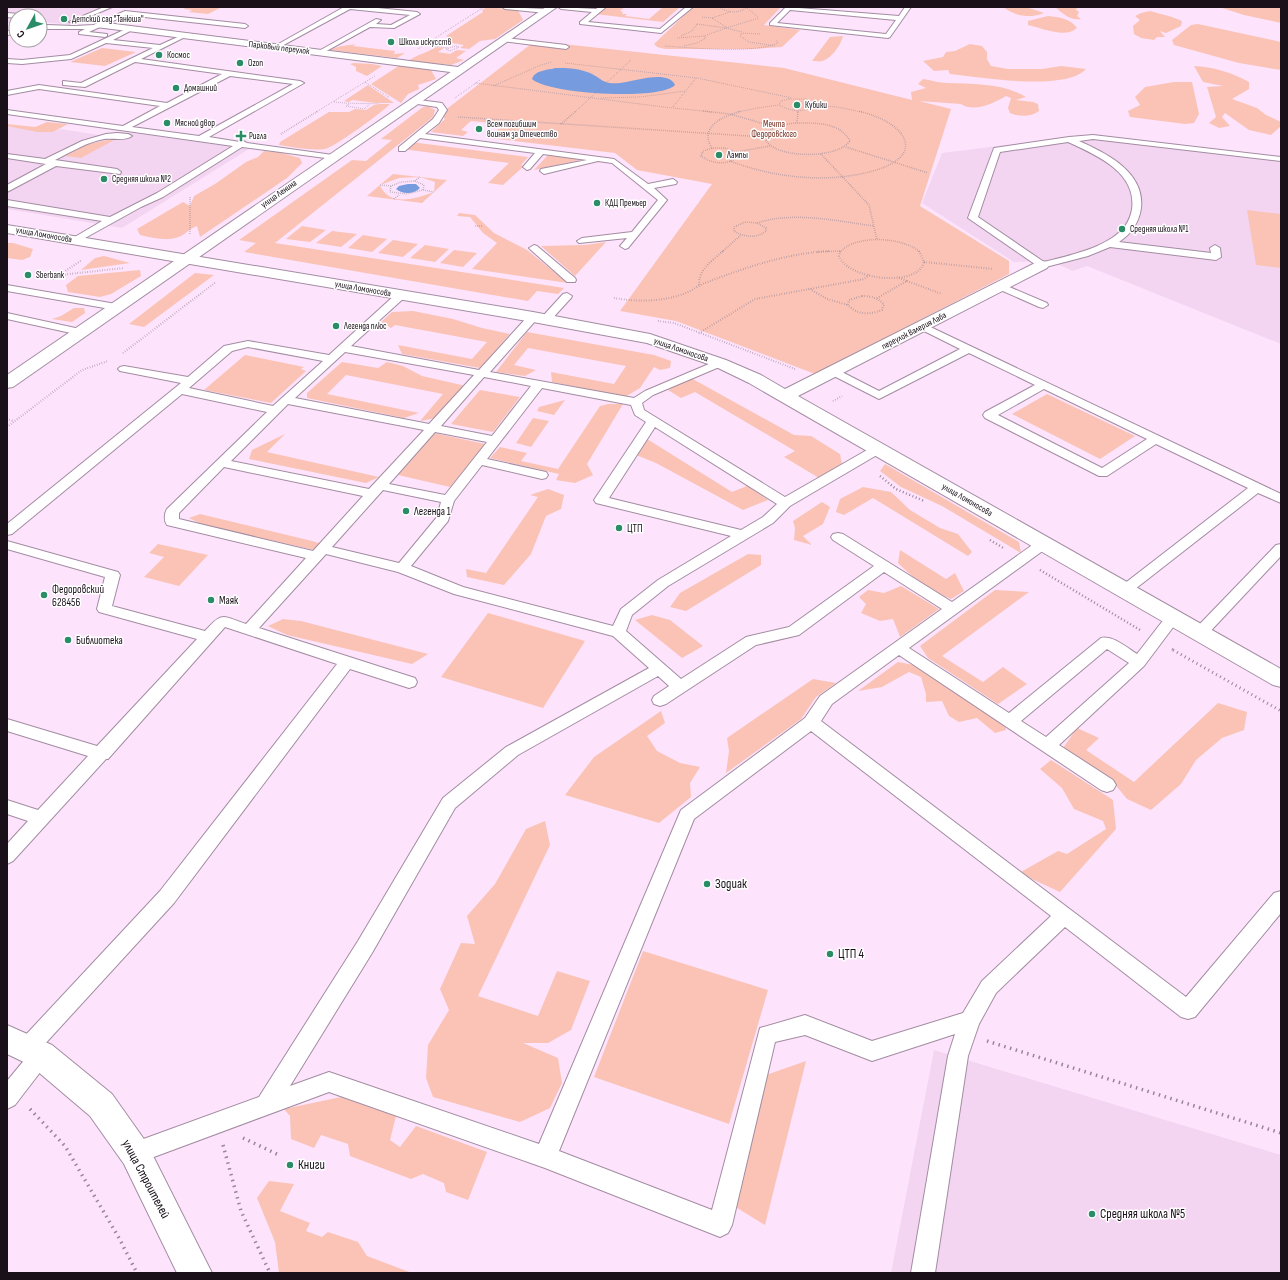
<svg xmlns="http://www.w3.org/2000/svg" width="1288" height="1280" viewBox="0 0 1288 1280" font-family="'Sofia Sans Condensed',sans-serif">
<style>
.built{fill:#f3d5f2}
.green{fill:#fac3b6;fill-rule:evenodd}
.water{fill:#769bde}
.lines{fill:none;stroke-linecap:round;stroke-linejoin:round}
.service-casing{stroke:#a38ca2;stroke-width:2}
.minor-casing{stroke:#a38ca2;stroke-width:2}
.tertiary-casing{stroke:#a38ca2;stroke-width:2}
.path-far5{stroke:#978697;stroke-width:1;stroke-dasharray:0.5 1.5;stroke-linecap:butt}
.path-far4{stroke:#978697;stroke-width:1.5;stroke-dasharray:0.5 1.5;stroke-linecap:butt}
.path-far3{stroke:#978697;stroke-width:2;stroke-dasharray:0.5 2;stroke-linecap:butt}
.path-far2{stroke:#978697;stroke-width:2.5;stroke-dasharray:1 2.5;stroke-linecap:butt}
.path-far1{stroke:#978697;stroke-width:3;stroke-dasharray:1 3.5;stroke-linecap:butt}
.path{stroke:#978697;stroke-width:3.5;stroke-dasharray:1.5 4.5;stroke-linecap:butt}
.service{fill:#fff;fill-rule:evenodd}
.minor{fill:#fff;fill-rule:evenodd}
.tertiary{fill:#fff;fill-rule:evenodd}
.poi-dot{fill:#2b8d67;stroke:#fff;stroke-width:1.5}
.labels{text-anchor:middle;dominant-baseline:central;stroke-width:3;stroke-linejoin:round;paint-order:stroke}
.far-poi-label{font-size:9px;fill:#191019;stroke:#fff;text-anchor:start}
.far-street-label{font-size:9px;fill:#191019;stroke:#fff}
.far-park-label{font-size:9px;fill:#6a1f11;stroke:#fff}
.poi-label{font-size:11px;fill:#191019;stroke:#fff;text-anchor:start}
.near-poi-label{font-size:13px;fill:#191019;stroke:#fff;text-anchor:start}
.near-street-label{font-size:13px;fill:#191019;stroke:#fff}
</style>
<rect width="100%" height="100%" fill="#fde4fc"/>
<path class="built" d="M7,7H117L72,25L45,22L40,24V16H16V24L7,23Z
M7,125L53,132L61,129L99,135L120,132L140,134L249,149L122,228L7,209Z
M1079,136L1281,160V344L1087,266L1073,271L1050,261L1014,262L922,203L942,153Z
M934,1050L1281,1155V1273H891Z"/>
<path class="green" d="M188,7H222L208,14L189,12L192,10L183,9Z
M487,7L518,10L523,20L495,39L480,41L469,49L460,48L464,45L452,43L447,46L439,45L450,38L446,36L483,12L482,10Z
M605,7H625L620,11L623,12L622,14H627L625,16L649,19L663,7H680L663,22L595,14Z
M693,7H781L764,25L800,30L782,47L752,49H665L657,47L654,44Z
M1003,7H1026L1044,13C1029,19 1015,16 1003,7Z
M1055,7H1082L1075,9L1079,12L1077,16L1081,19C1071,21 1063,14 1055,7Z
M1219,7H1281V23L1244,15Z
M1150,11L1172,17L1182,21L1181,26L1166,33L1160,31L1165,37H1157L1154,40L1141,38L1134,34L1133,26L1140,20L1135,16L1141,13Z
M1048,16C1059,17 1071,19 1077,28C1065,39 1042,28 1028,25V21Z
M1198,24L1281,42V70L1239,63L1174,45L1172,40L1191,25Z
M843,36C841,45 831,59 822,61C820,62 815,61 812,61L830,37Z
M535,41L784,68L912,100L911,92L926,88L918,84L923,79C931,80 939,83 947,83C974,84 1003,83 1026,97L1016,100L1033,102L1038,104L1039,111C1031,117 1019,117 1010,113L1008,108L1011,98L1006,96C994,103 974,113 961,104L919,101L951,109L920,206L1009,261V274L815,374L676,321L620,311L712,184L637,170L615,153L490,138L503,124L471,121L461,130L468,132L463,136L431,132L445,119L442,115L448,108Z
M356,44L353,46L395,51L394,54L405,53L397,58L330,50C341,45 345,46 356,44Z
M970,44L982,46L987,52V59L991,66L1008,69H1042L1061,66L1086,69C1065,92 979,77 950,74L948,70L934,71L923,61L943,57L946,52L955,51Z
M436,47L444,48L438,52L450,54L457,50L466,51L456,58L464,60L451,65L408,61C418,54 427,53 436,47Z
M102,48L136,52L105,66L70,62Z
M354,63L372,64L382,66L367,76L356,71V67L350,64Z
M400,65L431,70L436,79L418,85L419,89L408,94L401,103L371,84Z
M1194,66C1213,67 1231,72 1249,82V89L1232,99L1257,108L1266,115L1281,122L1280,127L1271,135L1249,130L1225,113L1222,117L1230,126L1219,128L1209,123L1216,117L1207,87L1223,86L1203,82Z
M1174,82H1192L1199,114L1194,123L1185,124L1130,117L1128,111L1140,105L1135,97L1145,87Z
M368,85L394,103H376L352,100L349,102L344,101Z
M381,104H390C383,112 333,148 325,149C310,151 294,147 279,145L280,142L329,112H349L355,109L366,110L374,105Z
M428,106L435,110L433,117L275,243L564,288L558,294L537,291L528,301L244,252L256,243L239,240L352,160L366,161L392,140L381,139L423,107Z
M47,122L68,124L53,132H37L7,126V124L35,127Z
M118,138L81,158L65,156L88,144Z
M411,142L528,157L521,165L524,166L503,185L488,183L509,163L402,149Z
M264,151L278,152L300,158L302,163L287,178L200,237L197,226C189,229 187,233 181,236C168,242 153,238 140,235L137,229L183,202L190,206L194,196L215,184L246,162L258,157Z
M549,154L590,158L534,170Z
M393,174L447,180L422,203L367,196ZM420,177L435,182L434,192C417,198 389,208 380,185L399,178Z
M1247,210L1281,214V268L1256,265Z
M459,213L475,215L494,233L527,250L568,283L472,269L497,243L483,233L470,217L457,216Z
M302,226L326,230L310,242L286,239Z
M332,231L357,234L341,247L316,243Z
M363,235L387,239L372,252L348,248Z
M393,240L418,244L403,257L378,253Z
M606,242L575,276L541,246L585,245Z
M7,243H13L33,249L30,257L22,260L7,258Z
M425,245L449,249L435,262L410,258Z
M454,250L477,253L463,267L440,263Z
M104,256L130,263L81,270L95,258Z
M140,270L141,276L111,294L100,297L68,292L66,285L78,276Z
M195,273L214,275L144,327L129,324Z
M74,308H84L85,313L72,322L52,319L61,316Z
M413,311L453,319L482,328L510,334L480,368L402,354L398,345L472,359L487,342L395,325L391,328L381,322L392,312Z
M527,332L654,355L671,361L670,368L660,370L654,367L640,388L625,397L552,382L551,372L614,384L626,366L528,348L514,365L536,370L525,376L496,372Z
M245,355L304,367L301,369L306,371L271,403L204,390Z
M342,362L378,368L387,362L403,366L422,376L466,386L436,418L420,421L443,394L346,375L327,394L419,413L404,418L307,398V393Z
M691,378L794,435L811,436L840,454L842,464L819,478L784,457L795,451L695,392L681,398L668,390Z
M480,390L520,397L493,432L451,424Z
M1047,394L1135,436L1100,459L1012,414Z
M565,400L554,415L537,411L539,407Z
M608,404H623L587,464L593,475L575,483L556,480L559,474L490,458L500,447L527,453L521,461L558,469L600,406Z
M533,418L549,421L531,447L516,443Z
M434,433L485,444L450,487L398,475Z
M285,434L267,452L379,477L366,483L249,459L252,450Z
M647,439L732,492L747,486L768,500L743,510L656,463L636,455Z
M885,464L1019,542L1021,553L942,506L901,487L880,471Z
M863,487L891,492L910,510L940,528L958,534L972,552L968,556L873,498L844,515L836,512L840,499Z
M548,489L564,495L561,509L546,516L531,554L504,585L467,577L466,569L486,573L538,497L530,495Z
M822,502L830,507L823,524L803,536L812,545L794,540L795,528L793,521Z
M200,514L312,541L322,544L315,550L203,525L189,518Z
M158,544L208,555L179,586L144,577L164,557L149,553Z
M900,550L946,579L955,573L964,591L951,599C930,591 914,579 898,563Z
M748,554L761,555V565L686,611L670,607L680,593Z
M901,586L939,609L900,637L893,619L880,621L861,613L866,604L859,597L868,590L884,593Z
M995,590L1029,592L942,656L983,682L1003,667L1027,684L998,704L928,658L920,646Z
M488,613L585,641L543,708L441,677Z
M652,615L670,620L703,646L682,658L635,620Z
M283,619L301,621L428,654L412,664L287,635L268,626Z
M898,662L919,666L1005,725L1006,730L995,733L977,718L959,722L949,716L942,701L926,702V694L921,677L909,672L882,687L858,691Z
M813,679L836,683L816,697L801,719L726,773L729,751L727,738Z
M1218,703L1247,712L1244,730L1222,738L1196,760L1181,784L1151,810L1127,799L1113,782L1063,748L1077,728L1099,738L1086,750L1134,782Z
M661,711L665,723L647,736L657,751L680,763L700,767L690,783L691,797L659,823L565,795L594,757Z
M1051,760L1113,800L1116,829L1060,892L1019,873L1058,851L1067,854L1106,829L1103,821L1074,809L1062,788L1040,769Z
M545,821L550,845L478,996L538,1016L557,971L590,981L571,1030L548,1043H523L558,1058L562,1083L550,1108L520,1122L433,1097L426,1078L428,1045L449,1010L440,989L461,943L475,944L467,916L495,884L526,829Z
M643,951L768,990L729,1124L594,1077Z
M806,1061L765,1225L734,1206L766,1075Z
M341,1097L396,1116L390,1140L400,1147L416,1126L487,1152L468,1200L446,1192L444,1183L423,1174L411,1179L350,1156L348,1144L321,1135L314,1148L291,1139L290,1116L284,1109Z
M269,1181L294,1184L280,1211L310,1223L306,1231L322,1237L328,1232L358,1242L367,1256L412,1273H279L275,1242L257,1198Z"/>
<path class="water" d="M556,68C566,68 577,68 587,72C602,77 601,85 620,83C633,82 668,69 675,85C660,101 548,94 532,79C535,70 548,70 556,68Z
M408,184H416L420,188C414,194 403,195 396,189L399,186Z"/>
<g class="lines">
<g class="service-casing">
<path id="service" d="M104,7H112L74,23L69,22Z
M344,7H368L417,12L420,14L394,28L370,27L321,54H317V52L376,19L381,20L376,24L391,25L410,15L350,9L278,48L273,47Z
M502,7L546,9L549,11L546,13L505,9Z
M558,7L596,9L599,7H606L588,22L660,29L686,7H693L661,33L580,24V22L592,12L561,9Z
M786,7L899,16L905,7H911L890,37L888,38L770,25V23ZM790,10L896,20L886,34L777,23Z
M125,11L245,24L248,26L245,28L126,15L89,32L107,34V36L105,37L79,34V32L85,29H47L40,31V27L47,25L74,26L94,25Z
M7,13L19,14L22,16H16V18L7,17Z
M130,27L133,29L132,30L113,40L160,45L182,35L187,36L141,59L300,81L304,83L209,137L240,142L243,141L247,143L333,155L337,157L333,159L242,147L163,197L141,207L76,243L73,242L71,240L73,238L102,221L7,206V200L110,217L157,193L233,146L7,114V110L123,126L160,106L39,89L7,95V91L39,85L167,103L222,74L135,62L85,87L63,85V81L81,83L153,48L106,43L71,59L22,64L7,63V59L22,60L70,55ZM230,76L293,84L199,136L132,127Z
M16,30V34L7,35V31Z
M505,38L566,45L569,47L566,49L503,41L502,40Z
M411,99L442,103L447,110L439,123L425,134L614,159L648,184L673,179L677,182L676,184L654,188L667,200L628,248L625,249L620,246L627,238L579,243L577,241L582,238L632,232L658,200L612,163L598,161L544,174L540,171L541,169L587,160L543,154L530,169L527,170L523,167L535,153L420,138L405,151H399V147L433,119L439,110L437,107L411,103Z
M117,133L128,134L132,136C126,141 112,138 104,139C87,142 71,152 55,160L117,169L121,172L120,174L56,166L7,192V185L46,164L7,158V154L45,159L82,141L106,134Z
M1093,135L1281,157V161L1093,139L1079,141C1106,153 1145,172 1141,208C1139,223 1131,234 1119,242L1211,253L1210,248L1215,245L1220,248L1221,257L1216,260L1110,247L1088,256L1042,268L1039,267L968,218L994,148L1069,137ZM1068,142C1096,155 1137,172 1132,209C1130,222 1123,231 1112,238C1092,251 1067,256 1044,262L978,217L1000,152Z
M534,245L537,246L575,278L576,280L575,282H567L531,250L529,248Z
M1000,283L1047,303L1048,305L1043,308L1039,307L996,288L995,286L996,284Z
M7,285L116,304L121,307L116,310L7,291Z
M400,293L404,294L405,296L404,298L351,346L479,370L529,315H537L538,317L537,319L490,372L634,398L645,391L716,361H724L726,363L724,365L653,395L642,403L644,410L785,497L874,446H882L884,449L882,452L790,506L773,523L668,586L632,615L626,631L681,679L746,637L789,627L874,566L833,540L831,537L833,534L838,533L843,534L952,602L1038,541L1043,540L1048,541L1050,544L1048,547L909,648L1009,713L1101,638C1113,635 1127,648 1137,654L1168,614L1173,613L1178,614L1180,618L1144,666L1059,745L1113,780L1116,785L1113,790L1107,792L1101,790L899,655L832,704L821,721L1186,997L1274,893L1281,891V913L1195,1017L1188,1019L1181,1017L1065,927L996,993L979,1024L968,1056L935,1273H911L948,1056L955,1034L872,1061L805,1035L775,1042L732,1225L728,1233L720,1237L545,1168L329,1092L135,1164L127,1161L124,1153L127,1145L259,1097L358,941L443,798L506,747L649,668L613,636L454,594L398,572L326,554L259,628L415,678L417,682L415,686L409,688L350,669L174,903L43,1046L48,1048L51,1055L48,1062L15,1105L7,1109V1081L26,1058L20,1055L17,1048L20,1041L160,891L337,664L225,627L108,759H106L13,861L7,864V844L28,821L7,814V800L38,810L88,756L7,731V719L97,746L197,639L99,612L97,609L105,577L7,549V541L118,572L120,575L112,606L205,631C223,611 222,616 246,624L306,558L167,525C164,521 164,514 167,509L267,412L182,394L12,534L7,535V524L181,383L120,371L118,369L120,367L124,366L188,377L224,346L248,341L329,355L396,294ZM248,347L323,361L273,406L189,388L232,351ZM345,352L474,375L429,424L295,398ZM484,377L531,386L492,436L441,426ZM542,388L631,405L635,415L646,422L594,500L596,503L731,536L658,580L621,609L613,626L463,587L411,566L448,521L454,501L482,465L542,479L546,478L548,475L546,472L487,459ZM288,404L424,430L369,489L231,461ZM655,427L777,504L763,517L741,530L609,498ZM435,432L487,442L445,495L389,484ZM224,467L363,496L313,551L179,519V513ZM383,490L441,502L437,517L399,563L332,547ZM884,572L942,609L820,696L805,718L681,810L539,1144L329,1072L290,1086L372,953L455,808L518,755L658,676L669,686L654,696L652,700L654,704L660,706L666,704L756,645L799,635ZM1107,649L1129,663L1046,737L1021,721ZM811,731L1051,916L982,981L963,1013L872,1041L805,1015L760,1028L712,1210L559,1151L694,819Z
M567,293L572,296L571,298L550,321H542L541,319L542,317L563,294Z
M7,313L80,329L85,332L80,335L7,319Z
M922,323L1281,494V503L1258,493L1130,593L1125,595L1120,593L1118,590L1120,587L1248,488L1156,444L1107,476H1099L985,418L983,415L985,412L1035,385L969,353L879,399L830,374L828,372L830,370H838L879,391L960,349L918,328L917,326L918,324ZM1044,389L1147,439L1102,468L998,415Z
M1281,544V556L1205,637L1200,638L1195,637L1193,633L1195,629L1276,545Z"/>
</g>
<g class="minor-casing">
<path id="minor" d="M99,22L458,67L463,70L458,73L96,27L94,25Z
M7,225L533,312L650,334L726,360L761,375L785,389L1037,262L1042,261L1047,262L1049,265L1047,268L798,396L1281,669V687L1273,685L749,383L714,366L647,343L533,322L7,233Z
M7,1025L52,1045L112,1094L146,1142L212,1273H177L124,1164L90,1116L30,1065L7,1054Z"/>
</g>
<g class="tertiary-casing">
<path id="tertiary" d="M546,7H557L13,387L7,388V375Z"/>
</g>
<path class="path-far5" d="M473,7L482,8
M719,7C727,13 740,14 747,7
M750,7L747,8L758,17
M702,17L712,18L726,27
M712,18L730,12
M697,24L726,28L759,18
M760,34L742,33L740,36L749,42L775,46
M681,36L692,31L697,24L696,23
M677,38L704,36
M425,45L448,48
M456,46L459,47L450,51L446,49Z
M665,46C693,48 753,54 778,43L776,40
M684,46L697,43L706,38L704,36L726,28L742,32
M418,49L484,7
M565,63L697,78L792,98
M365,82L390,98
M475,83L672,108L696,78
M493,86L541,65L552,62
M455,98L480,80
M601,98L640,97L685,91
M789,99H806L814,105C804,114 790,111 779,105L781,101Z
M334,102C350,104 364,103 380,104
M349,104L346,106L364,109L370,104
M814,105L837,107L862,112
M673,108L712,112
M316,112L375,76
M575,112L631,60
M738,112L757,108L779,105
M798,112V110"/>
<path class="path-far4" d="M703,111L730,114L775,127
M458,117L764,137
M797,123C816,123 840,122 850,141C848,143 845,146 843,147C827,157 782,158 768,143C766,141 765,137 764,135C773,126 784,124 797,123Z
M797,123L798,111
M561,124L576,111
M281,134L318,111
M846,147L928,173
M713,148H725L738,153L739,156C728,166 712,164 701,156L703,151Z
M712,149C711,146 708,141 708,137C708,121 729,115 741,111
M736,152L770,146
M821,154L869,205L877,240
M730,161C772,177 821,183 865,173C929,159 910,123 858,111
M415,181L424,185L423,190L406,194L390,192L391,186L401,182Z
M415,181L420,177
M380,185L391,186
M423,190L434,192
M190,197V234
M394,199L399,195
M745,222L757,223L766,228V231C756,239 744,237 734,231V227Z
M757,223C794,211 836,221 874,226
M475,226H483
M722,252L741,235
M817,252L840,251
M840,252C856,234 903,237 920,252"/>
<path class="path-far3" d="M840,251L839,256C848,280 918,288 924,262L919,251
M924,262L993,269
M60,275L124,268
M53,279L82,260
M907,281L942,294
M699,285C699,269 711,262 723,251
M810,289L827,299L848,305
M862,296C871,296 878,298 884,304L882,310C870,315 857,315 848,305L849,300Z
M614,298C638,302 663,302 686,293C693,290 699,285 705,283C744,268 787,253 829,251
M877,298L907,281L897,277
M658,321L674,323L795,369
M699,333L755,299L864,279L869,275
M123,353L216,282
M833,401L842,396
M7,419L14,421
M7,427L82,370L108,361"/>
<path class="path-far2" d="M880,476L896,489L924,501
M990,540L1005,549
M1040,570L1140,630
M1172,649L1175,651"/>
<path class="path-far1" d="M1173,650L1281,711"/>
<path class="path" d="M987,1041L1281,1133
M30,1109L65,1146L119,1238L137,1273
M243,1138L281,1156
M223,1145L241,1211L270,1273"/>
<use href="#service" class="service"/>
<use href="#minor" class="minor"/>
<use href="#tertiary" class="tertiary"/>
</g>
<g class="poi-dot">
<circle cx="64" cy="19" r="4"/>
<circle cx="391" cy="42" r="4"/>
<circle cx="159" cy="55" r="4"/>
<circle cx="240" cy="63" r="4"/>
<circle cx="176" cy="88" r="4"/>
<circle cx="797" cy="105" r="4"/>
<circle cx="167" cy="123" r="4"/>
<circle cx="479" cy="129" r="4"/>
<path d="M239 130h4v4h4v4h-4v4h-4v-4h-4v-4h4z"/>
<circle cx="719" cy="155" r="4"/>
<circle cx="104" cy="179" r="4"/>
<circle cx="597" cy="203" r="4"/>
<circle cx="1122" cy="229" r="4"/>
<circle cx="28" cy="275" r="4"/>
<circle cx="336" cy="326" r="4"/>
<circle cx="406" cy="511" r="4"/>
<circle cx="619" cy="528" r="4"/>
<circle cx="44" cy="595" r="4"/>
<circle cx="211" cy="600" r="4"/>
<circle cx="68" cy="640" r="4"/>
<circle cx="707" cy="884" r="4"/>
<circle cx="830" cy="954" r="4"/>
<circle cx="290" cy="1165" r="4"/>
<circle cx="1092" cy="1214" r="4"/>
</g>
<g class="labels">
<g class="far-poi-label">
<text x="72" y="19">Детский сад "Танюша"</text>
<text x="399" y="42">Школа искусств</text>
<text x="167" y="55">Космос</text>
<text x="248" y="63">Ozon</text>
<text x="184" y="88">Домашний</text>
<text x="805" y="105">Кубики</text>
<text x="175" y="123">Мясной двор</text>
<text x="487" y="124">Всем погибшим<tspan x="487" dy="10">воинам за Отечество</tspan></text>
<text x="249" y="136">Ригла</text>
<text x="727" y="155">Лампы</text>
<text x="112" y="179">Средняя школа №2</text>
<text x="605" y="203">КДЦ Премьер</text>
<text x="1130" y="229">Средняя школа №1</text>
<text x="36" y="275">Sberbank</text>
<text x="344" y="326">Легенда плюс</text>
</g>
<g class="far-street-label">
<text transform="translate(279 48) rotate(7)">Парковый переулок</text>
<text transform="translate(279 194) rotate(-35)">улица Ленина</text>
<text transform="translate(44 235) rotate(10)">улица Ломоносова</text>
<text transform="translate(363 289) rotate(10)">улица Ломоносова</text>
<text transform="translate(914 331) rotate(-27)">переулок Валерия Лаба</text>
<text transform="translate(681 350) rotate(19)">улица Ломоносова</text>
<text transform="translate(967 500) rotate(30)">улица Ломоносова</text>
</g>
<g class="far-park-label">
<text x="774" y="124">Мечта<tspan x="774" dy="10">Федоровского</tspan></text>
</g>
<g class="poi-label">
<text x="414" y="511">Легенда 1</text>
<text x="627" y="528">ЦТП</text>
<text x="52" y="589">Федоровский<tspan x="52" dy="13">628456</tspan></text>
<text x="219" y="600">Маяк</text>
<text x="76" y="640">Библиотека</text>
</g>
<g class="near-poi-label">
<text x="715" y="884">Зодиак</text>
<text x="838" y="954">ЦТП 4</text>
<text x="298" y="1165">Книги</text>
<text x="1100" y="1214">Средняя школа №5</text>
</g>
<g class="near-street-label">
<text transform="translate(146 1179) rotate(62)">улица Строителей</text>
</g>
</g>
<rect width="1288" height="1280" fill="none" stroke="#191019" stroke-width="16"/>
<g transform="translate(28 28) rotate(230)"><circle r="19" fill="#ffffff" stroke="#a39fa3"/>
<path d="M0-3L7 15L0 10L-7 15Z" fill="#2b8d67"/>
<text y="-6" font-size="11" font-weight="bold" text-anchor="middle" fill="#191019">С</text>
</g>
</svg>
